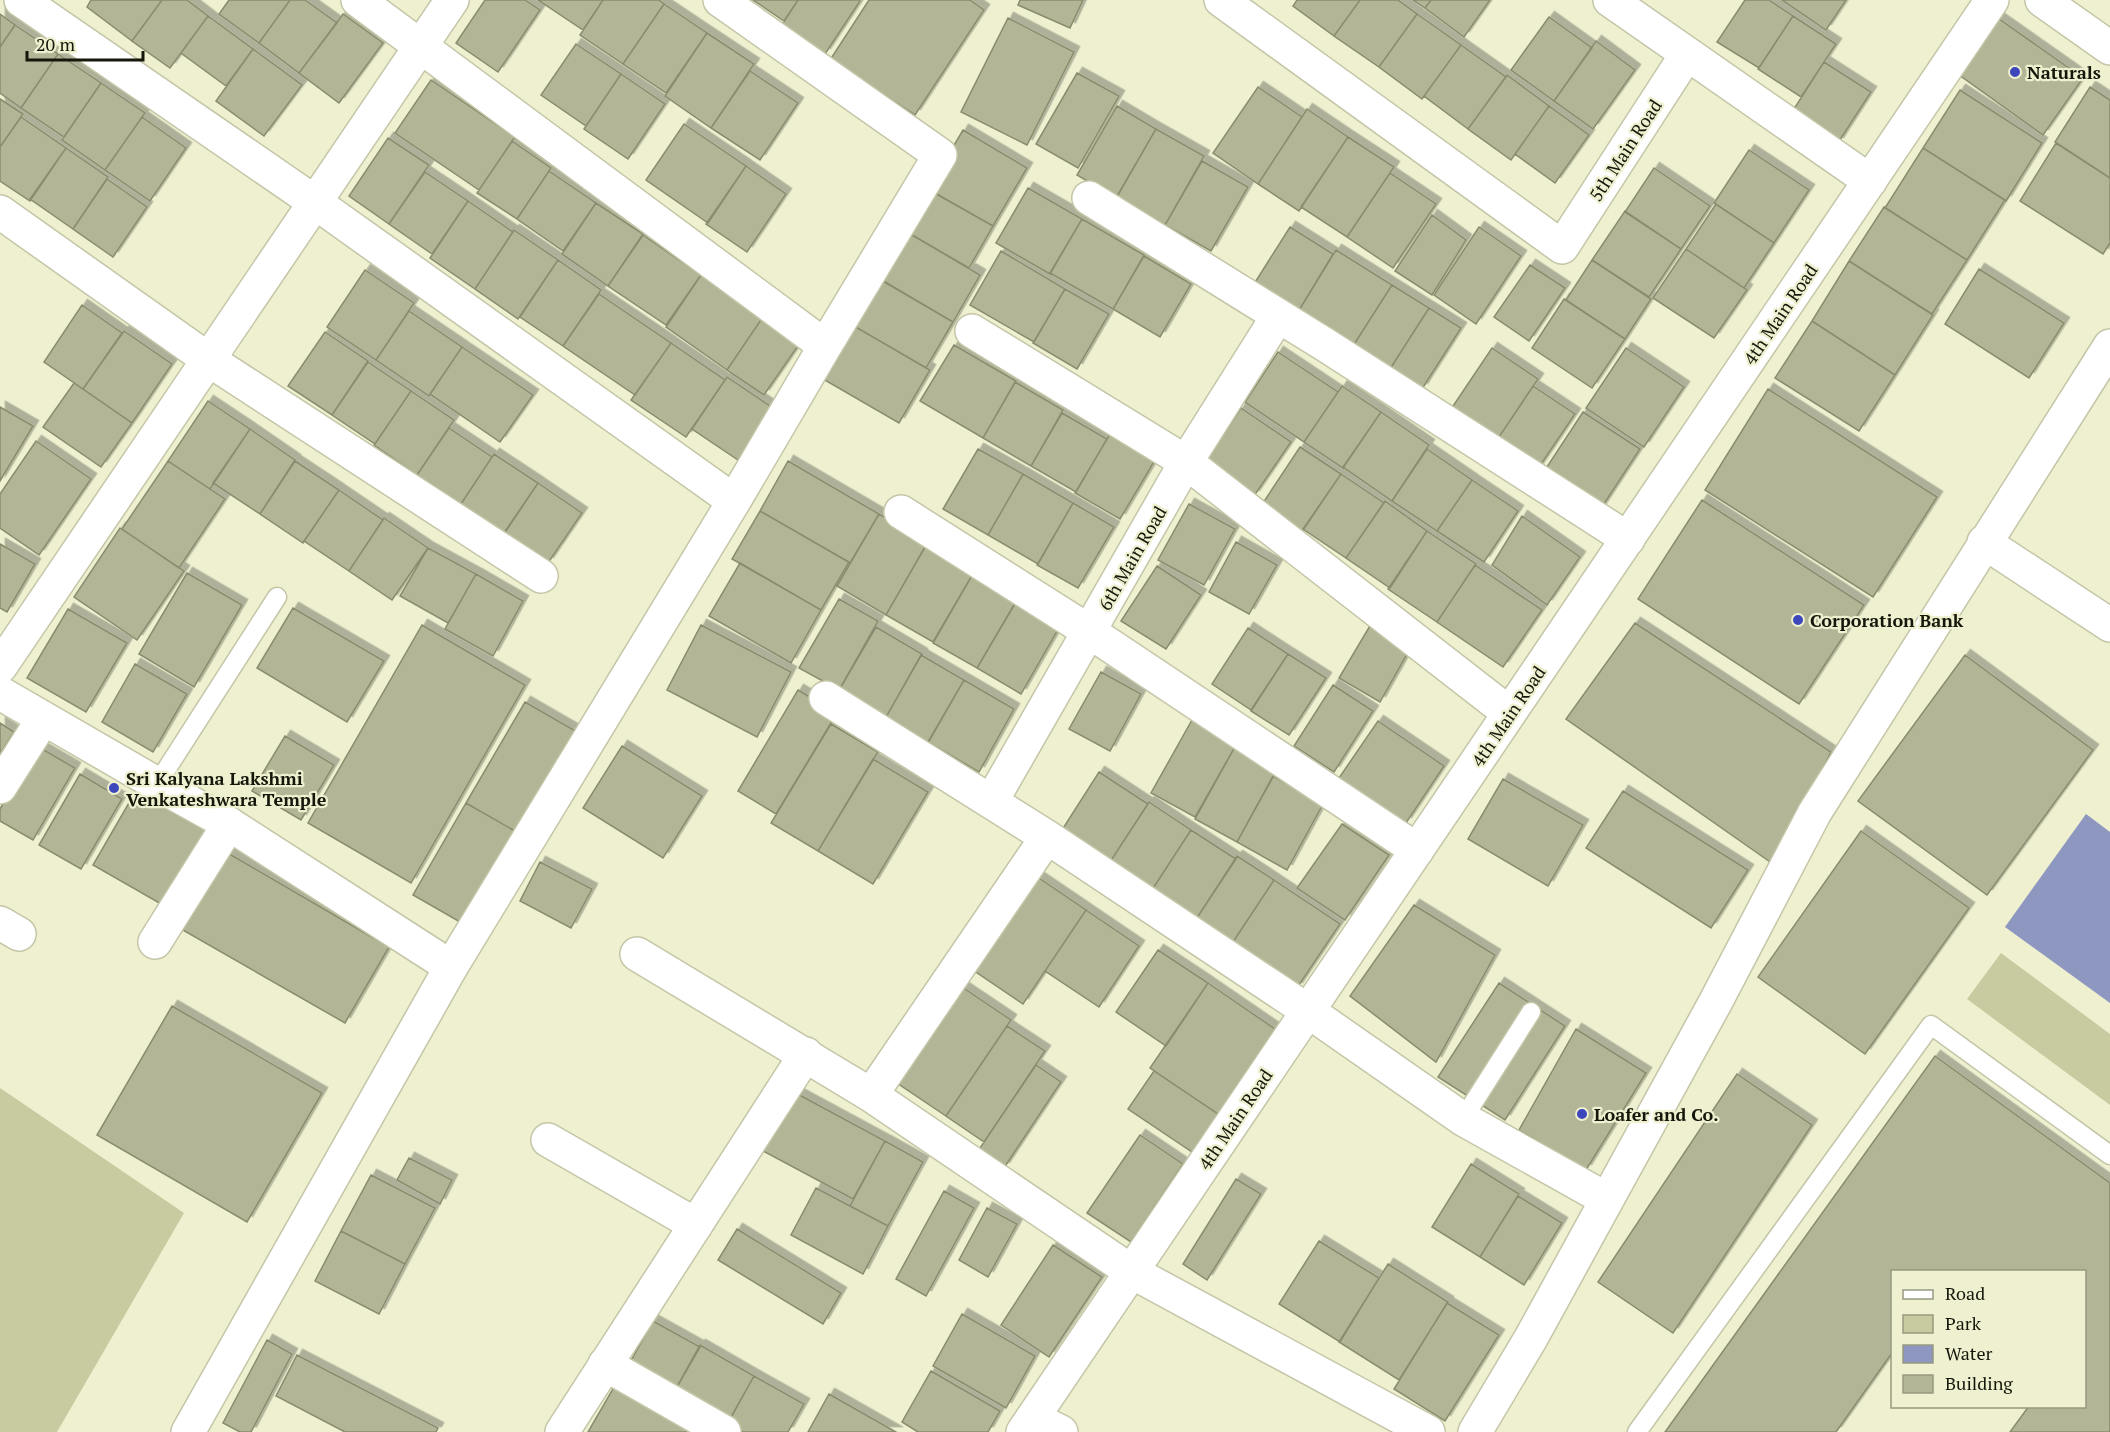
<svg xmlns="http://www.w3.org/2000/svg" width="2110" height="1432" viewBox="0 0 2110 1432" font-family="'PT Serif',serif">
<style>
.green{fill:#c8cba0}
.water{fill:#8d97bf}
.building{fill:#b2b596;stroke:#898c6e;stroke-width:1.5;filter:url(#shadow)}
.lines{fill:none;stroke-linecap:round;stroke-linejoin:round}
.service-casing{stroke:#c4c6a7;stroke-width:21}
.minor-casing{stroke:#c4c6a7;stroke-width:36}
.tertiary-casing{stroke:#c4c6a7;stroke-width:36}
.service{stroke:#fff;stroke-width:18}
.minor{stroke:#fff;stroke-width:33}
.tertiary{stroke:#fff;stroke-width:33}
.poi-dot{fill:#3d46ba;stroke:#eef0d0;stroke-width:2}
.labels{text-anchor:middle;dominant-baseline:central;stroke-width:4.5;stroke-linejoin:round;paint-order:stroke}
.poi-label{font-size:18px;font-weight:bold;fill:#16170b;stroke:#eef0d0;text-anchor:start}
.street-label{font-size:18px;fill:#16170b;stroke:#eef0d0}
</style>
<defs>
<filter id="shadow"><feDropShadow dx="5.5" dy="-5.5" stdDeviation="0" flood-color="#0004"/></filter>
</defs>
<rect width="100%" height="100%" fill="#eef0d0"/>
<path class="green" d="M2001,953L2110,1034V1105L1967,999Z
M0,1088L184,1213L57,1432H0Z"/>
<path class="water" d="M2086,814L2110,832V1003L2005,927Z"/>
<path class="building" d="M91,0H162L132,41L87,7Z
M162,0H187L208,16L170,68L132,41Z
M229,0H290L259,43L219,14Z
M290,0H305L337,23L299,73L259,43Z
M485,0H525L540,10L498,72L456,43Z
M538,0H603L583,30Z
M603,0H659L664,4L623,64L580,35Z
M753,0H798L784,21Z
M798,0H859L860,1L825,54L781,26Z
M869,0H970L984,10L915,115L830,60Z
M1020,0H1083L1070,28L1018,5Z
M1297,0H1360L1334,36L1293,6Z
M1360,0H1398L1417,14L1379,67L1334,36Z
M1413,0H1431L1425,8Z
M1431,0H1490L1464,37L1425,8Z
M1745,0H1769L1793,16L1759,68L1717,42Z
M1782,0H1846L1826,30Z
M664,4L707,33L666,93L623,64Z
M0,14L15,25L0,47Z
M343,14L383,43L339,103L299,73Z
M1417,14L1461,45L1422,99L1379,67Z
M208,16L253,49L226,86L181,53Z
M1793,16L1836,44L1801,97L1758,69Z
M1995,16L2083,78L2043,135L1955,72Z
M1549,17L1592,48L1554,101L1511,70Z
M1008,18L1074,52L1027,145L961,112Z
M15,25L58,54L21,108L0,93V47Z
M707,33L754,64L711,128L665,96Z
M1596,41L1635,70L1593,129L1554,101Z
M576,44L621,74L586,126L541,95Z
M1461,45L1506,77L1468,129L1424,96Z
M253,49L302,85L264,136L216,101Z
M58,54L101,83L64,137L21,108Z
M1824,62L1871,92L1838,143L1792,112Z
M750,71L798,103L760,160L711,128Z
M1077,73L1119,96L1078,168L1036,144Z
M621,74L665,104L628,159L584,129Z
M1507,75L1549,106L1511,160L1468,129Z
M431,80L515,137L479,190L395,133Z
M101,83L145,113L105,170L62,140Z
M1258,87L1302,117L1258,184L1213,153Z
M2090,87L2110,100V178L2055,142Z
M1960,90L2042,143L2006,201L1923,148Z
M0,99L23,114L0,147Z
M1117,106L1156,129L1116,198L1077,175Z
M1549,106L1589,135L1555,183L1515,154Z
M1307,109L1348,137L1299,211L1258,184Z
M21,117L66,148L30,201L0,181V147Z
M142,117L186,148L150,201L105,170Z
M684,124L746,166L708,223L646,180Z
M1156,129L1204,156L1165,225L1117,197Z
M963,130L1027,168L993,226L928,189Z
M1348,137L1394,167L1347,237L1301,207Z
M388,138L429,165L389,224L349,196Z
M512,141L551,168L517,219L477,193Z
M2056,143L2110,178V243L2103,254L2020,201Z
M66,148L108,177L73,229L30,199Z
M1923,148L2005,200L1967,260L1885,208Z
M1749,150L1809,190L1774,243L1714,203Z
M1202,161L1248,187L1211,251L1165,225Z
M746,166L786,194L747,252L706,224Z
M1654,168L1710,206L1681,249L1625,212Z
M549,171L596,203L563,251L517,219Z
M425,172L468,201L432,254L389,224Z
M1390,173L1436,204L1393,268L1347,237Z
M107,179L147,207L113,257L73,229Z
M1028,188L1082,219L1050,274L996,243Z
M931,191L993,226L969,268L907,232Z
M468,201L513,232L475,289L430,258Z
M596,203L643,234L608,286L562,254Z
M1716,204L1774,243L1744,288L1686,249Z
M1884,207L1967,260L1932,314L1849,261Z
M1625,211L1681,249L1649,297L1592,260Z
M1432,215L1466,240L1432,295L1395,271Z
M1082,219L1144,255L1113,309L1050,273Z
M1290,227L1333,254L1298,312L1254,284Z
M1479,227L1521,256L1476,324L1434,295Z
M514,230L558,260L518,319L475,289Z
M907,232L980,275L953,322L880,279Z
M643,235L701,275L666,325L608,286Z
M1686,249L1747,290L1714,338L1653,298Z
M1336,250L1392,285L1353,346L1298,312Z
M1001,251L1065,289L1034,342L970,305Z
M1144,256L1191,284L1160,337L1113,309Z
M558,260L601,290L563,346L520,317Z
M1592,260L1651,299L1625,339L1566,300Z
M1849,261L1933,315L1895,375L1812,321Z
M1530,265L1565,288L1529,341L1494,317Z
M1979,269L2064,323L2029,378L1945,324Z
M365,270L414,303L376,360L327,327Z
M701,275L763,317L727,370L666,327Z
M881,280L953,322L926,368L854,326Z
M1392,285L1429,308L1390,369L1353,346Z
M1065,289L1109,314L1077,369L1033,343Z
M599,294L671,343L635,395L563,346Z
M1564,299L1625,339L1592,388L1532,348Z
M82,305L122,333L83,389L44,362Z
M1429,308L1461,328L1422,389L1390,369Z
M409,311L462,347L429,396L376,360Z
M765,314L802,340L764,395L727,370Z
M1812,321L1895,375L1859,431L1775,378Z
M854,326L930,370L899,423L823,379Z
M124,331L172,364L132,423L83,389Z
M325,332L368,361L332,415L288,386Z
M671,343L725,380L686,437L631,400Z
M954,345L1016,381L983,438L920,401Z
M462,347L533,395L500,442L430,394Z
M1492,348L1538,379L1493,446L1447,415Z
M1626,348L1684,387L1644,447L1586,408Z
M1278,352L1338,392L1304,442L1245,402Z
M368,362L411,391L375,444L332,415Z
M727,377L773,408L738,460L692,429Z
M1015,382L1063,410L1031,466L983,438Z
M74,383L132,423L101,467L43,427Z
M1342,386L1381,412L1343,468L1304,442Z
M1533,386L1575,414L1535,473L1493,446Z
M1768,389L1937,497L1873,597L1705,490Z
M411,391L454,420L417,475L374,445Z
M208,401L250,429L210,489L168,461Z
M0,407L33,426L0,481Z
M1241,408L1291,442L1254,496L1204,463Z
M1381,412L1429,445L1392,501L1343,467Z
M1583,412L1640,449L1600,510L1543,473Z
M1062,413L1107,439L1076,492L1031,466Z
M449,428L492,457L461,504L417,475Z
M250,429L295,460L260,514L213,483Z
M1113,429L1158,455L1120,519L1075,493Z
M36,441L91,479L39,555L0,528V494Z
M1300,447L1341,474L1301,533L1261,506Z
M978,449L1023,474L988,535L943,509Z
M1427,449L1472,480L1437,531L1392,501Z
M494,454L538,483L504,533L461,504Z
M168,461L225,499L179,568L122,529Z
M295,461L339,490L303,543L260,514Z
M788,461L879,514L850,563L760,511Z
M1023,474L1073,503L1038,564L988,535Z
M1341,474L1384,503L1346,558L1303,529Z
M1472,480L1518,511L1484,562L1437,531Z
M538,483L582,513L548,563L504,534Z
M339,490L383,520L349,571L304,541Z
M1702,500L1864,605L1799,704L1638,599Z
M1385,501L1427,531L1390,588L1346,558Z
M1073,503L1114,527L1078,588L1037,565Z
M1189,504L1235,529L1204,585L1158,560Z
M760,511L849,562L821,610L732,559Z
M879,514L928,542L886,615L837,586Z
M1522,516L1580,557L1547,605L1492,565Z
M384,518L428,548L392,600L349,571Z
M120,528L184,571L137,640L74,597Z
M1427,531L1476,564L1437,622L1388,589Z
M1236,542L1277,565L1249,614L1209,592Z
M0,544L35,564L7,612L0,608Z
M926,545L974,572L933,642L886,615Z
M428,548L476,574L448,623L400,596Z
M740,563L821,610L791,663L709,616Z
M1475,565L1542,610L1503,667L1437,622Z
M1157,566L1201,595L1166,649L1121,621Z
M974,572L1018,598L977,668L933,643Z
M187,573L242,605L194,687L139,654Z
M476,574L523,601L493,656L445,629Z
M839,599L878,621L839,690L799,668Z
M1016,602L1060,626L1021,694L977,668Z
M293,608L384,661L347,722L257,668Z
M68,609L127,643L86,712L27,678Z
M1635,623L1831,752L1773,864L1566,719Z
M1371,624L1411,647L1380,702L1339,678Z
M422,625L525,685L411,883L308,823Z
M701,625L791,672L757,737L667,690Z
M876,627L922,654L885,719L838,692Z
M1248,628L1288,654L1251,710L1212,684Z
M1288,654L1326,678L1289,735L1251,711Z
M921,655L964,680L928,743L885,719Z
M1965,655L2093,750L1987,895L1858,801Z
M135,664L187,694L153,752L102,722Z
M1101,672L1141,694L1110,751L1069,729Z
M964,680L1014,709L979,772L928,742Z
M1333,685L1373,711L1334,772L1294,746Z
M798,690L837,713L776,814L738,791Z
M525,702L579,733L520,834L466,803Z
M1192,720L1236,745L1195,817L1151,793Z
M1378,721L1444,766L1406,823L1339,778Z
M0,723L14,732L0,754Z
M831,724L878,752L818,851L771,823Z
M285,736L334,765L301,820L252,791Z
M1236,745L1278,768L1237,842L1195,819Z
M37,746L75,768L33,840L0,821V809Z
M622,746L702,796L663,858L583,808Z
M873,759L928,792L873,884L818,851Z
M1099,772L1148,804L1108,865L1060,833Z
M80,774L122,799L81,869L39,845Z
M1273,776L1323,804L1287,870L1237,842Z
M1503,779L1583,825L1548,886L1468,839Z
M137,789L211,833L168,908L93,865Z
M1623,791L1748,870L1711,928L1586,848Z
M1149,802L1191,830L1150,893L1108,865Z
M466,803L520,834L467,926L413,895Z
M1342,824L1389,855L1345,920L1297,888Z
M1191,830L1236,859L1193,924L1150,893Z
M1861,831L1969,908L1865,1054L1758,977Z
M226,852L389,947L345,1023L181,929Z
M1237,856L1274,880L1229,948L1193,924Z
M540,862L592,889L571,928L520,901Z
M1033,874L1086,910L1023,1004L970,968Z
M1274,880L1340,924L1297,988L1231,945Z
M1414,905L1495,955L1436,1062L1350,996Z
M1086,910L1139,946L1099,1007L1045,971Z
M1158,950L1208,983L1166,1046L1116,1012Z
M956,983L1011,1020L946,1116L891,1079Z
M1208,983L1275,1029L1218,1114L1150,1068Z
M1499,983L1565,1026L1505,1120L1438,1077Z
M172,1006L322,1093L247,1222L97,1135Z
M1007,1026L1045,1051L984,1142L946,1116Z
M1576,1029L1646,1073L1586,1170L1519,1130Z
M1935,1056L2110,1183V1432H2010L2029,1406H2084V1272H1892V1353L1836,1432H1665Z
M1036,1065L1061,1082L1004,1168L978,1151Z
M1154,1071L1218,1114L1192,1152L1128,1109Z
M1737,1074L1812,1125L1673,1333L1598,1282Z
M794,1092L885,1141L853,1199L763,1151Z
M1140,1135L1183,1164L1131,1242L1087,1213Z
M885,1141L923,1162L888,1226L850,1206Z
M409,1158L452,1180L440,1204L397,1180Z
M1471,1164L1519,1194L1480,1257L1432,1227Z
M371,1175L435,1208L405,1264L341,1231Z
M1236,1179L1261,1194L1207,1280L1183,1264Z
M816,1188L888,1226L863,1274L791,1235Z
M944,1191L974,1208L926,1296L896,1279Z
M1518,1196L1562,1223L1524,1285L1480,1257Z
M987,1208L1017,1224L988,1277L959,1260Z
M737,1229L841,1293L823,1324L718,1260Z
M341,1231L405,1264L379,1314L315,1281Z
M1319,1241L1379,1278L1340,1342L1279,1304Z
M1053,1245L1102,1277L1049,1357L1001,1325Z
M1388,1264L1448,1302L1399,1380L1339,1342Z
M1447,1303L1499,1335L1445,1421L1394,1389Z
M962,1314L1035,1356L1006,1408L933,1366Z
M653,1321L700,1347L673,1394L627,1368Z
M267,1340L292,1354L251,1432H240L223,1423Z
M700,1345L754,1376L727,1424L673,1394Z
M297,1355L438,1428L436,1432H345L276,1396Z
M931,1371L1000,1411L988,1432H918L902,1422Z
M754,1376L804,1404L788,1432H743L728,1423Z
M614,1387L690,1431V1432H588Z
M829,1394L896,1432H808Z"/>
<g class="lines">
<g class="service-casing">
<path id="service" d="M157,784L277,597
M1463,1119L1531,1012
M1637,1432L1931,1025L2110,1155"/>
</g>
<g class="minor-casing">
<path id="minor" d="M21,0L316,203L734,501
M358,0L825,346L734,501L451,967
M720,0L940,155L825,346
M1221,0L1562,247L1687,54
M1610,0L1870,181
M2042,0L2110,48
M1089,198L1324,344L1628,539
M0,212L209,360L541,576
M972,331L1186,462L1509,713
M901,512L1090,632L1417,850
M1984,542L2110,625
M0,667L452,0
M826,698L1047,837L1308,1011L1463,1119L1606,1199
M0,787L43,719
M991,802L1186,462L1278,316
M0,923L19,934
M155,942L229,824
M637,954L871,1095L1132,1272
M871,1095L1047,837
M548,1140L696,1225
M605,1364L724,1432
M1033,1418L1061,1432
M562,1432L806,1054
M1475,1432L1531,1338L1715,1003L1815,812L2110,346"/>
</g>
<g class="tertiary-casing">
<path id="tertiary" d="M0,693L157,784L229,824L451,967L188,1432
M1132,1272L1428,1432
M1023,1432L1992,0"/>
</g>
<use href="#service" class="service"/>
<use href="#minor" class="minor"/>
<use href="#tertiary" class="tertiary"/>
</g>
<g class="poi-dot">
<circle cx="2015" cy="72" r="6"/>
<circle cx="1798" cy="620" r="6"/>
<circle cx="114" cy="788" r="6"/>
<circle cx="1582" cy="1114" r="6"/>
</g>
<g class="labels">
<g class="poi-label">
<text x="2027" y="72">Naturals</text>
<text x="1810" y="620">Corporation Bank</text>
<text x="126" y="778">Sri Kalyana Lakshmi<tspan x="126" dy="21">Venkateshwara Temple</tspan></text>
<text x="1594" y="1114">Loafer and Co.</text>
</g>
<g class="street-label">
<text transform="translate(1625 150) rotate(-57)">5th Main Road</text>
<text transform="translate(1780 314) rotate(-56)">4th Main Road</text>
<text transform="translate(1132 558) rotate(-60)">6th Main Road</text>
<text transform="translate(1508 716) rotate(-56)">4th Main Road</text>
<text transform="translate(1235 1119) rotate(-56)">4th Main Road</text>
</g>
</g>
<rect x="1891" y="1270" width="195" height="138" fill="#eef0d0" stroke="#989981" stroke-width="1.5"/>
<rect x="1903" y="1290" width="30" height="9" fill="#ffffff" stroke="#989981" stroke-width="1.5"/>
<text x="1945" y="1300" font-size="18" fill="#16170b">Road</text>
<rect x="1903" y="1315" width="30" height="18" fill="#c8cba0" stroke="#989981" stroke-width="1.5"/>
<text x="1945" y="1330" font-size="18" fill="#16170b">Park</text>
<rect x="1903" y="1345" width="30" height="18" fill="#8d97bf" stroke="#989981" stroke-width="1.5"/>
<text x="1945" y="1360" font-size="18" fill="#16170b">Water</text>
<rect x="1903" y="1375" width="30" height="18" fill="#b2b596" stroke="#989981" stroke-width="1.5"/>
<text x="1945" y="1390" font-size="18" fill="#16170b">Building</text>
<path d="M27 51v9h116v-9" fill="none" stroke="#16170b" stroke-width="3"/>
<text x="36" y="51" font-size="18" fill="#16170b" stroke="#eef0d0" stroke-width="4.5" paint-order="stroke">20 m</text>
</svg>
